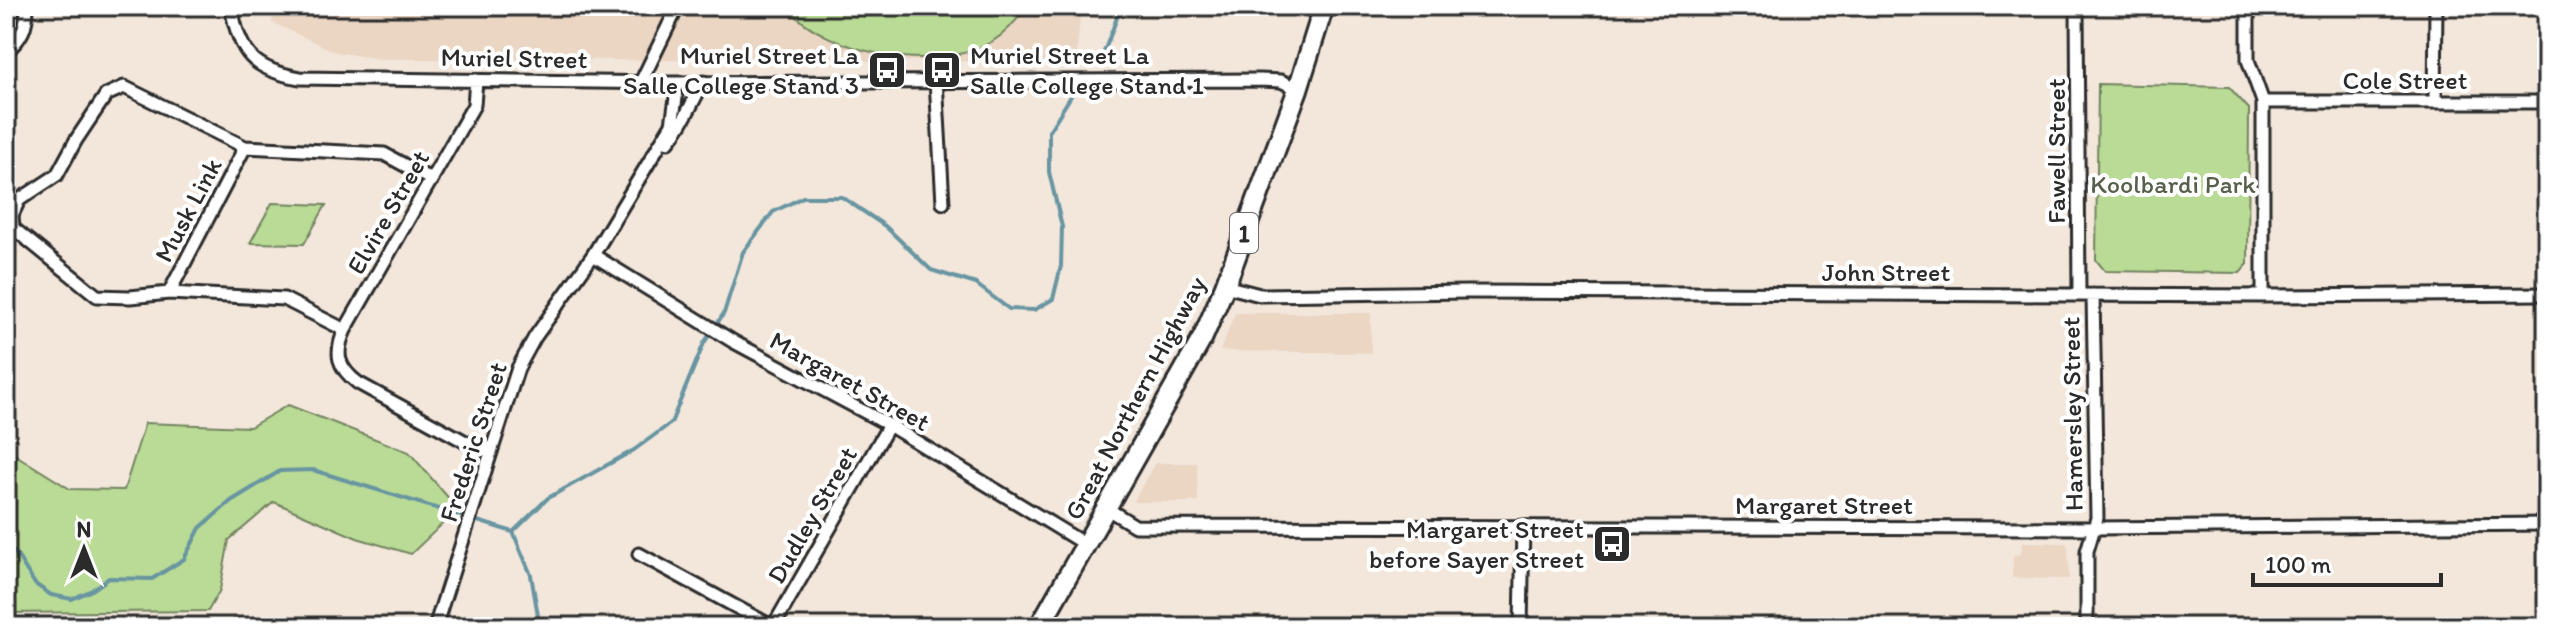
<svg xmlns="http://www.w3.org/2000/svg" width="2553" height="633" viewBox="0 0 2553 633" font-family="Itim,sans-serif">
<style>
.built{fill:#ebd6c3}
.green{fill:#b9db95;stroke:#728360;stroke-width:2}
.lines{fill:none;stroke-linecap:round;stroke-linejoin:round}
.stream{stroke:#6795a1;stroke-width:4}
.minor-casing{stroke:#2b2b2b;stroke-width:17}
.primary-casing{stroke:#2b2b2b;stroke-width:24}
.minor{stroke:#fff;stroke-width:11}
.primary{stroke:#fff;stroke-width:18}
.labels{text-anchor:middle;dominant-baseline:central;stroke-width:8;stroke-linejoin:round;paint-order:stroke}
.shield{fill:#fff;stroke:#6b6b6b;stroke-width:2}
.shield-label{font-size:24px;font-weight:bold;fill:#2b2b2b}
.poi-label{font-size:26px;fill:#2b2b2b;stroke:#fff;text-anchor:end}
.street-label{font-size:26px;fill:#2b2b2b;stroke:#fff}
.park-label{font-size:26px;fill:#56604b;stroke:#fff}
</style>
<rect width="100%" height="100%" fill="#f3e7dc"/>
<filter id="ink" filterUnits="userSpaceOnUse"><feTurbulence type="fractalNoise" baseFrequency=".0125" numOctaves="2"/><feDisplacementMap in="SourceGraphic" scale="16" xChannelSelector="R" yChannelSelector="G"/><feConvolveMatrix kernelMatrix="1 2 1 2 8 2 1 2 1" color-interpolation-filters="sRGB"/></filter>
<g filter="url(#ink)">
<path class="built" d="M282,6H1081L1076,62L380,59L335,52L271,22Z
M1235,313H1371V353L1220,351Z
M1155,463H1197L1198,502H1133Z
M2022,542L2065,543L2068,546L2069,579L2012,578L2013,555L2021,554Z"/>
<path class="green" d="M786,6H1027C1018,19 1006,33 993,41C939,75 826,55 786,6Z
M2098,84L2229,87L2249,109L2248,264L2240,273L2105,271L2096,260Z
M272,203L326,205L304,244L250,243Z
M288,405L409,452L458,509L411,554L357,538L274,502L229,540L220,590L208,611L6,613V449L70,489L124,490L145,423L250,427Z"/>
<g class="lines">
<path class="stream" d="M1101,60L1118,15L1116,6
M513,532L548,498L634,450L671,423L704,343L724,313L743,252L773,212L803,197H842L885,226L931,270L976,284L1009,309L1034,310L1053,299L1061,266L1062,227L1049,172V131L1076,88
M513,532L531,575L540,627
M6,548L15,552L35,584L51,595L72,599L92,590L109,578L152,579L184,559L200,528L231,501L280,471L313,470L513,532"/>
<g class="minor-casing">
<path id="minor" d="M231,6C239,53 253,70 300,78L672,83L1260,80L1281,81L1298,89
M2077,6L2079,295
M2248,6V60L2263,102V296
M6,51C22,39 27,26 27,6
M476,80L474,105L345,330C334,354 338,368 358,383L473,446L490,451
M936,80L943,203
M641,82L678,6
M2263,102H2547
M2435,102L2436,6
M668,142C686,121 690,104 704,82
M593,255L734,342L889,425L1086,545
M1225,286L1260,295L1468,292L2263,296L2547,294
M169,293L245,147
M345,330L284,299L169,293L130,297L97,296L13,228L12,215L19,200L57,175L76,140L106,95L124,87L245,147L384,154L432,180
M1106,508L1135,526L2094,528L2547,524
M639,554L773,627
M236,627H252
M435,627L518,368L535,337L593,255L672,124L676,98L672,83
M773,627L889,425
M1521,627L1523,526
M2087,627V551L2097,518L2093,295"/>
</g>
<g class="primary-casing">
<path id="primary" d="M1039,627L1203,337L1225,286L1298,89L1324,6"/>
</g>
<use href="#minor" class="minor"/>
<use href="#primary" class="primary"/>
</g>
</g>
<defs>
<g id="bus-square" transform="scale(2)"><rect x="-9" y="-9" width="18" height="18" rx="4" fill="#2b2b2b" stroke="#fff"/><path d="M-5-6H5V4H4V6H2V4H-2V6H-4V4H-5ZM-3.5-4V0h7V-4ZM-3.5 1.2v1.5H-2V1.2ZM2 1.2v1.5H3.5V1.2Z" fill="#fff"/></g>
</defs>
<g fill-rule="evenodd">
<use href="#bus-square" x="887" y="70"/>
<use href="#bus-square" x="942" y="70"/>
<use href="#bus-square" x="1612" y="544"/>
</g>
<g class="labels">
<rect class="shield" x="1230" y="213" width="28" height="40" rx="6"/>
<g class="shield-label">
<text x="1244" y="233">1</text>
</g>
<g class="poi-label">
<text x="859" y="55">Muriel Street La<tspan x="859" dy="30">Salle College Stand 3</tspan></text>
<text x="970" y="55" text-anchor="start">Muriel Street La<tspan x="970" dy="30">Salle College Stand 1</tspan></text>
<text x="1584" y="529">Margaret Street<tspan x="1584" dy="30">before Sayer Street</tspan></text>
</g>
<g class="street-label">
<text transform="translate(514 58) rotate(1)">Muriel Street</text>
<text x="2405" y="80">Cole Street</text>
<text transform="translate(2056 151) rotate(-90)">Fawell Street</text>
<text transform="translate(188 210) rotate(-62)">Musk Link</text>
<text transform="translate(388 212) rotate(-60)">Elvire Street</text>
<text x="1886" y="272">John Street</text>
<text transform="translate(850 381) rotate(29)">Margaret Street</text>
<text transform="translate(1135 398) rotate(-62)">Great Northern Highway</text>
<text transform="translate(2072 414) rotate(-91)">Hamersley Street</text>
<text transform="translate(473 442) rotate(-72)">Frederic Street</text>
<text x="1824" y="505">Margaret Street</text>
<text transform="translate(812 515) rotate(-60)">Dudley Street</text>
</g>
<g class="park-label">
<text x="2173" y="184">Koolbardi Park</text>
</g>
</g>
<rect width="2553" height="633" fill="none" stroke="#fff" stroke-width="32"/>
<rect x="16" y="16" width="2521" height="601" fill="none" stroke="#2b2b2b" stroke-width="3" filter="url(#ink)"/>
<g transform="translate(84 549)" stroke="#ffffff" stroke-width="6" paint-order="stroke">
<path d="M0-6L14 30L0 20L-14 30Z" fill="#2b2b2b"/>
<text y="-12" font-size="22" font-weight="bold" text-anchor="middle" fill="#2b2b2b">N</text>
</g>
<path d="M2253 573v12h188v-12" fill="none" stroke="#2b2b2b" stroke-width="4"/>
<text x="2265" y="573" font-size="24" fill="#2b2b2b" stroke="#ffffff" stroke-width="6" paint-order="stroke">100 m</text>
</svg>
